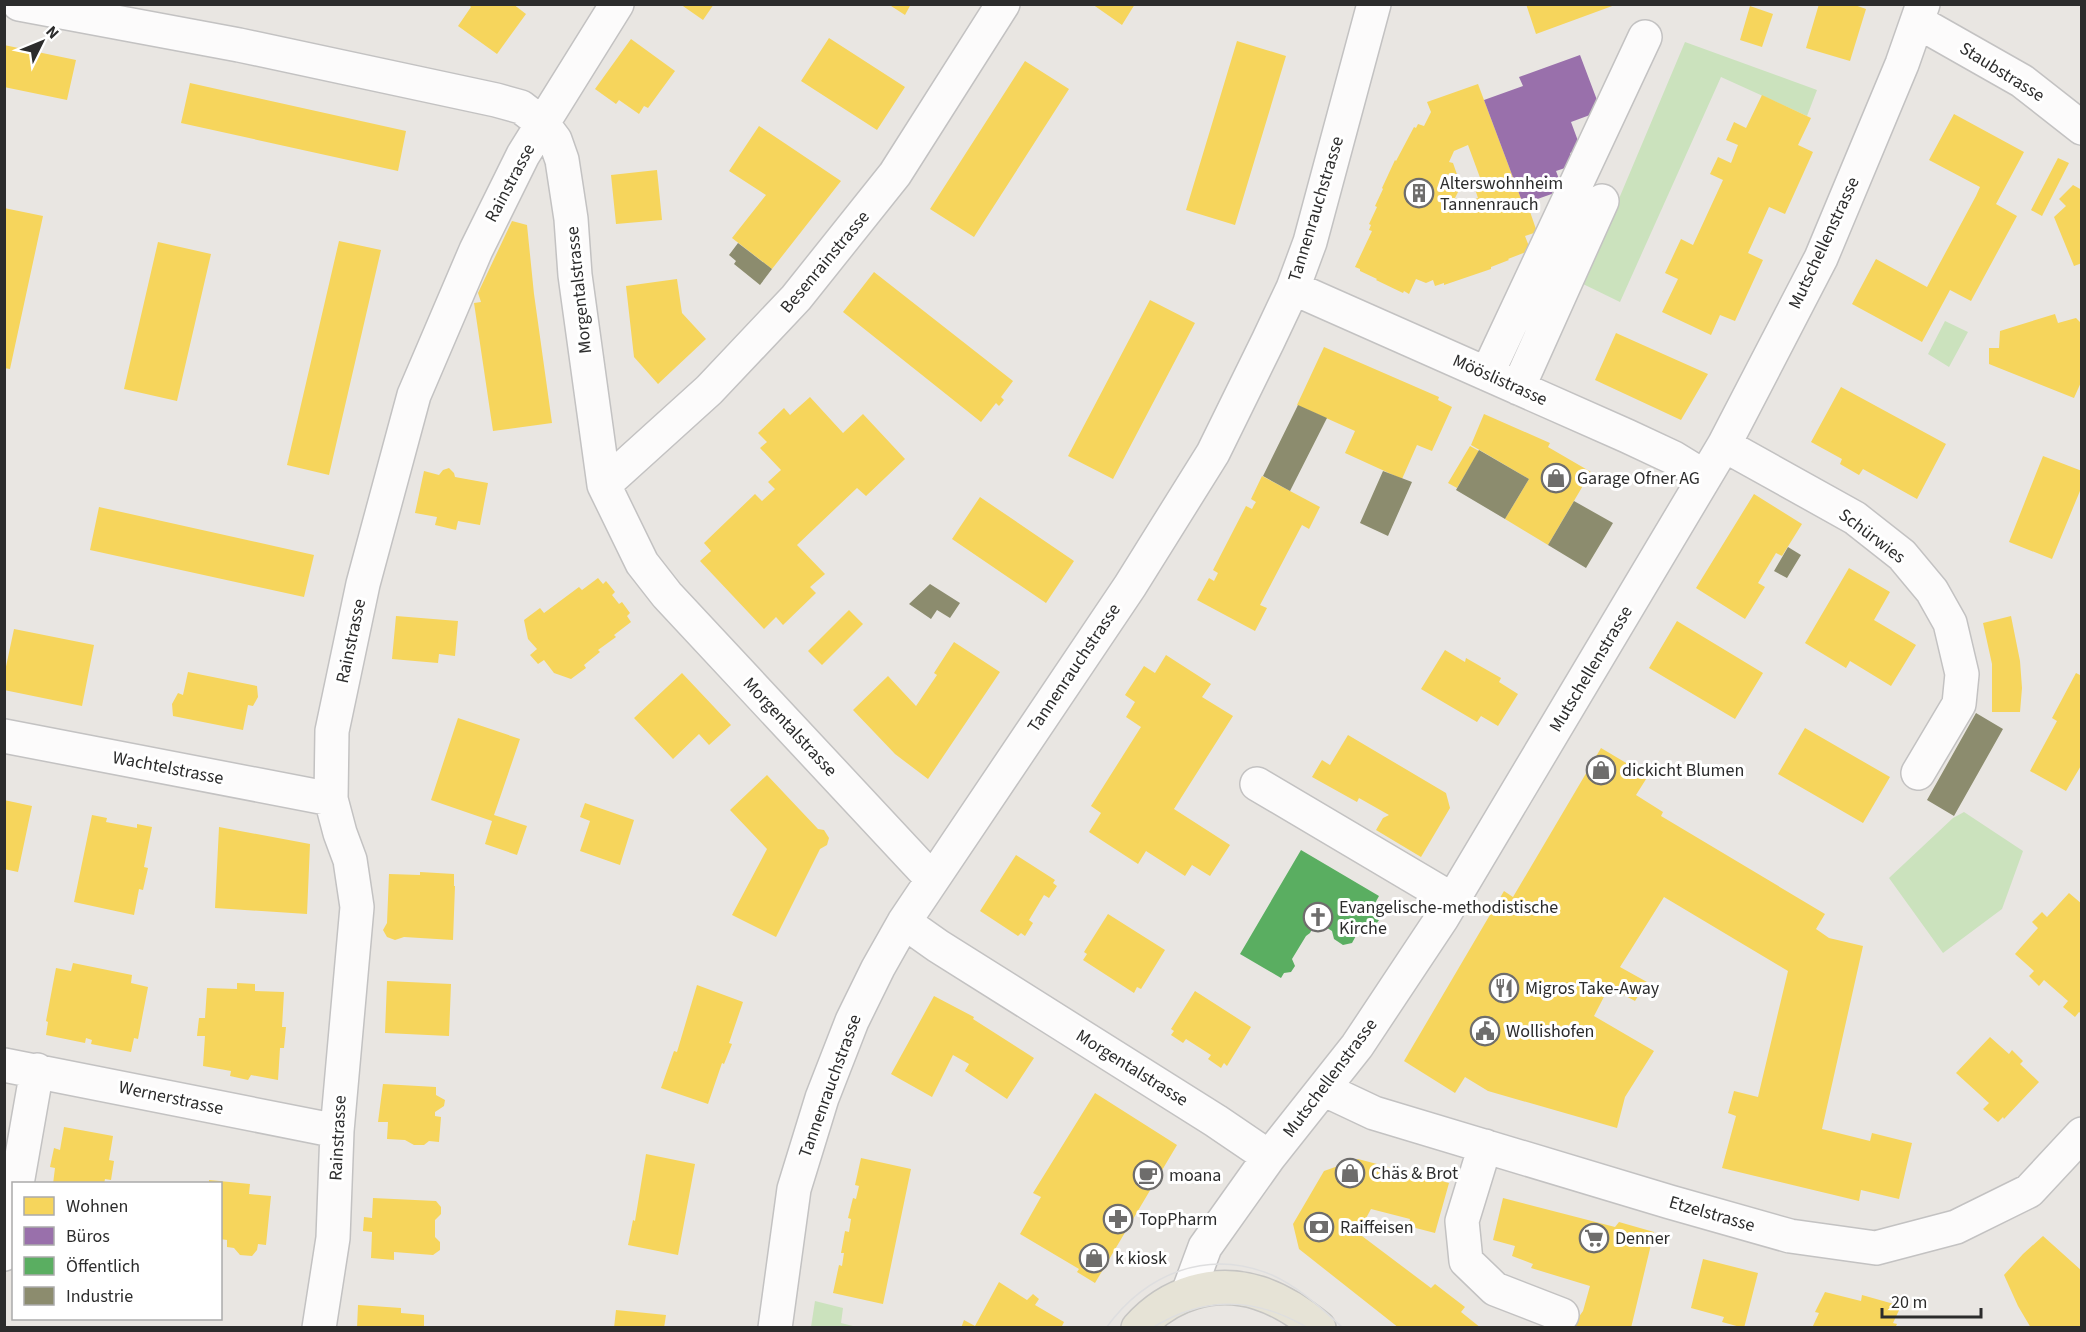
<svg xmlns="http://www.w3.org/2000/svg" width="2086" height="1332" viewBox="0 0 2086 1332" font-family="'Source Sans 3',sans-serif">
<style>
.green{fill:#cbe2bd}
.homes{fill:#f6d55c;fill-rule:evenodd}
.offices{fill:#9970ab}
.public{fill:#5aae61}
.industry{fill:#8c8c6e}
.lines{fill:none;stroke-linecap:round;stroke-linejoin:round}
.minor-casing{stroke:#c3c2c2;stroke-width:36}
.major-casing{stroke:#c5c4c2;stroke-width:36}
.minor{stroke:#fcfbfb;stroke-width:33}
.major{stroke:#e6e3d6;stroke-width:33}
.tram{stroke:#dededf;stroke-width:1.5}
.labels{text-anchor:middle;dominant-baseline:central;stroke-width:6;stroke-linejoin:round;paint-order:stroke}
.street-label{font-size:18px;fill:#2c2c2c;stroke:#fff}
.poi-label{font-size:18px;fill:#2c2c2c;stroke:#fff;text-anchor:start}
</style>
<rect width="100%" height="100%" fill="#e9e6e2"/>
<path class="green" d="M1685,42L1817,90L1807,116L1721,77L1620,302L1583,284Z
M1945,321L1968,332L1949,367L1928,354Z
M1964,812L2023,851L2002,909L1943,953L1889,878L1953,818Z
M815,1301L843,1308L841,1323L857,1327H811Z"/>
<path class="homes" d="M468,4H513L526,14L497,54L458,26L471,7Z
M680,4H714L703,20Z
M888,4H911L905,15Z
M1092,4H1135L1122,25Z
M1526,4H1615V5L1536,34Z
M1819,4H1852L1866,9L1850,61L1806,48Z
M1750,6L1773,14L1762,47L1740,40Z
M829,38L905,87L877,130L801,81Z
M631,39L675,71L648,108L644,106L639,114L619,100L616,104L595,89Z
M1237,41L1286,56L1235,225L1186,210Z
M4,45L76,60L67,100L4,87Z
M1025,61L1069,89L974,237L930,209Z
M190,83L406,131L398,171L181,123Z
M1478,84L1523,204L1527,203L1537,232L1525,236L1530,249L1525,250L1526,252L1508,259L1509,260L1491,267V269L1444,285V283L1435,286L1433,280L1426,283L1416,279L1409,294L1404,291L1403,293L1376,280L1377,279L1360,271V269L1355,267L1372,231L1369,230L1371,225L1369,224L1377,207L1375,206L1383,189L1382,188L1395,160L1396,161L1414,127L1416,128L1418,124L1424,126L1431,112L1427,102ZM1468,145L1482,183L1474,186L1478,198L1465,203L1455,198L1461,186L1453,163L1449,162L1454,151Z
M1762,95L1811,118L1798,145L1813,152L1785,214L1769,207L1748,253L1763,260L1735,321L1720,315L1711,335L1662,312L1678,279L1665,273L1681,239L1693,245L1723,180L1710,174L1718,157L1731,163L1738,145L1726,140L1734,122L1746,128Z
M1954,114L2024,152L1996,204L2017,216L1971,301L1950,290L1922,342L1852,304L1876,259L1927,287L1976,196L1980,187L1929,160Z
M759,126L841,181L772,269L732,238L766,195L729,171Z
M2058,158L2069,163L2042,216L2031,210Z
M657,170L662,220L616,224L611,175Z
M2073,185L2082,190V263L2074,266L2054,217L2066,206L2059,199Z
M4,208L43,216L10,369L4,368Z
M512,221L527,225L534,294L552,423L493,431L474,303L481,302L478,293Z
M339,241L381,250L329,475L287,465Z
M158,242L211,254L177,401L124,389Z
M874,272L1013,381L1001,397L1004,400L999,406L996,403L981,422L843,312Z
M677,279L682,313L706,339L658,384L634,357L626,286Z
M1150,300L1195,323L1113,479L1068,456Z
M2055,314L2058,323L2076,318L2082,324V380L2074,398L1989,364V348H1999L2000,331Z
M1616,333L1708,374L1681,420L1595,380Z
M1324,347L1439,397L1438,400L1452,407L1432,451L1417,445L1402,479L1345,453L1355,431L1297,405Z
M1841,387L1946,444L1917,499L1863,469L1859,475L1840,464L1842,459L1811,442Z
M810,397L843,433L863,414L905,459L866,496L857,488L797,545L825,574L810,587L816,593L783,625L776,617L764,629L700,561L711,551L704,543L755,494L762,501L775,489L768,482L781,470L760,448L767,442L758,433L784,408L790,415Z
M1484,414L1550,443L1548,447L1591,472L1548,545L1505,519L1529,479L1471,445Z
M1470,446L1479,451L1457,488L1448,483Z
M2043,456L2082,471V486L2052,559L2009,542Z
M449,468L454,473L455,477L488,483L480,525L458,521L456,530L435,525L437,517L415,513L424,471L439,475L443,470Z
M1262,476L1320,507L1309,529L1302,525L1260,605L1267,608L1255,631L1197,600L1209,578L1214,581L1218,573L1213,570L1246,506L1252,509L1254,505L1256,502L1251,499Z
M1754,494L1802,524L1782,556L1776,553L1758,583L1765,587L1745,619L1696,588Z
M980,497L1074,561L1046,603L952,539Z
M99,507L314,555L304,597L90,550Z
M1849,568L1890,592L1874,620L1916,645L1891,686L1850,661L1846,668L1805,643Z
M598,578L603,584L606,581L615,592L612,595L619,604L622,602L630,613L627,616L631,622L614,635L616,637L598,650L600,652L584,665L586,668L571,679L554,673L544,660L538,664L530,655L537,649L528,639L524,620L540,608L544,613L579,587L582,590Z
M849,610L863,624L822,665L808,651Z
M396,616L458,621L455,656L439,654L438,663L392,659Z
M2011,616L2020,661L2022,688L2020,712H1992V664L1983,623Z
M1677,621L1763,673L1735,719L1649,668Z
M14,629L94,645L82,706L4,690V676Z
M954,642L1000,672L928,779L895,754L853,710L888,676L916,706L937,675L934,673Z
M1445,650L1465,662L1466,658L1501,678L1499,682L1518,694L1498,726L1481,716L1477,722L1421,689Z
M1166,655L1211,684L1202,697L1233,716L1174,809L1230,845L1210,876L1192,865L1185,876L1146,851L1138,864L1089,832L1101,813L1091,806L1141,727L1126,717L1135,702L1125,695L1144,666L1155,673Z
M188,672L257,686L258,697L253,706L248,705L243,730L173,716L172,704L178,693L183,695Z
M682,673L731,725L709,745L699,734L673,759L634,718Z
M2076,673L2082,676V764L2066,791L2030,771L2057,721L2052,718Z
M458,718L520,739L494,815L527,826L517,855L485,844L492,821L431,800Z
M1805,728L1890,777L1863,823L1778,774Z
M1348,735L1446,793L1450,808L1421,857L1376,830L1383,818L1389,815L1359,798L1357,802L1312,777L1322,760L1330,765Z
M1601,748L1648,776L1636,795L1663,812L1661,816L1825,914L1816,929L1829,938L1863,946L1822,1129L1870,1141L1872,1133L1912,1143L1899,1199L1861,1190L1859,1201L1722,1168L1736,1116L1728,1113L1734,1091L1758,1097L1788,971L1664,897L1620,967L1647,982L1635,1001L1609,987L1594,1016L1654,1051L1625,1097L1617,1128L1488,1091L1465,1077L1455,1093L1404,1061L1504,891L1513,897Z
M767,775L818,829L824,830L829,838L827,845L820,849L776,937L732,915L767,849L730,810Z
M4,800L32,806L18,872L4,869Z
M585,803L634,820L620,865L580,851L590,821L580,817Z
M92,815L107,818L106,822L137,828V824L152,827L144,867L148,868L143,890L139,889L134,915L74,902Z
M219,827L310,844L307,914L215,908Z
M1016,855L1055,880L1053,883L1057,886L1049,898L1044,895L1029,920L1033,923L1025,936L1021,933L1018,936L980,911Z
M420,872L454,874V886H455L453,940L404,937L395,940L387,937L383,930L387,923L389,874L420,875Z
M2069,893L2082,904V1014L2079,1012L2075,1017L2063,1007L2068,1001L2044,980L2039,986L2029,976L2034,971L2015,954L2038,928L2032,922L2042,912L2047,917Z
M1108,914L1165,950L1141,989L1137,987L1134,993L1083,960L1087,954L1084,952Z
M73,963L132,975L131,983L148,987L138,1039L134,1038L131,1052L91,1044L92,1040L86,1038L85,1043L46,1035L48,1022L46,1021L56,968L71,971Z
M387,981L451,984L449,1036L385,1033Z
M237,983L255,984V991L284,992L282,1027H286L284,1048H280L278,1080L251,1075L248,1080L230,1076L231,1071L203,1066L205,1036H197L199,1018H205L207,988L237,989Z
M697,985L743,1002L729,1043L732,1044L724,1064L722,1063L708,1104L661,1088L674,1051L677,1052Z
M1195,991L1251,1027L1227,1066L1224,1063L1221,1068L1208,1059L1211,1055L1186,1039L1183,1043L1171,1035L1174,1031L1171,1029Z
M934,996L974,1017L973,1019L1034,1058L1007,1099L965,1071L969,1064L953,1055L932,1097L891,1074Z
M1990,1037L2009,1054L2012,1050L2023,1061L2020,1064L2039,1082L2004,1119L2003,1117L1998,1122L1983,1109L1989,1103L1956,1073Z
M383,1084L436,1087V1095L445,1100L444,1106L435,1112V1116L441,1117L439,1142L429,1141L424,1145H414L405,1140L387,1139L388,1122H378Z
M1095,1093L1177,1145L1095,1283L1077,1272L1079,1269L1020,1234L1041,1197L1033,1193Z
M64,1127L113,1136L109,1160L114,1161L111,1180L105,1179L104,1184H53L55,1168L50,1167L54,1148L60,1150Z
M646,1154L695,1164L678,1255L628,1245L633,1220L635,1221Z
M861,1158L911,1169L883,1304L833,1293L839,1265L842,1266L844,1253H841L845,1231L849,1232L851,1219L848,1218L853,1198L856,1199L859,1186L855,1185Z
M1358,1159L1449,1183L1435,1233L1408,1226L1410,1219L1371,1209L1358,1233L1431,1288L1435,1284L1465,1307L1461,1312L1481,1328H1399L1299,1249L1293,1224L1324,1171Z
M209,1180L250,1184L249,1194L271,1196L266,1245L258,1244L257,1250L252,1256L240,1255L234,1248L227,1247V1240L220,1239V1184H209Z
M373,1198L436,1201L441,1207V1214L435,1220V1237L440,1242V1250L433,1255L394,1252V1260L371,1258L372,1232L363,1231L364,1217L372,1218Z
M1503,1198L1615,1227L1619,1222L1654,1232L1631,1328H1571L1583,1311L1590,1286L1531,1268L1533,1264L1512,1256L1515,1246L1493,1240Z
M2043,1236L2082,1271V1328H2031L2018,1306L2004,1275L2023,1254Z
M1703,1259L1758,1273L1744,1328L1722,1322L1724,1317L1691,1308Z
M999,1282L1027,1300L1033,1294L1039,1299L1035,1305L1064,1322L1061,1328H961L964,1320L975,1326Z
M1825,1292L1861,1301L1862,1295L1901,1306L1893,1323L1897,1324L1895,1328H1812L1819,1313L1815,1312Z
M358,1305L401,1308V1313L424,1315V1328H357Z
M616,1310L666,1315L664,1328H614Z"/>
<path class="offices" d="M1580,55L1600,108L1598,112L1571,122L1581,149L1570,153L1574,165L1556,171L1563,190L1523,204L1484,100L1523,86L1519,77Z"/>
<path class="public" d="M1301,850L1379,896L1369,914L1379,920L1371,931L1362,925L1352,943L1343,945L1334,939L1332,931L1316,921L1310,933L1306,936L1292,959L1295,966L1291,972L1284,973L1281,978L1240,954Z"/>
<path class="industry" d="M738,243L772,269L760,285L734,264L736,261L729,255Z
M1298,405L1327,418L1290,491L1263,476Z
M1479,450L1529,479L1505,519L1456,490Z
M1383,471L1412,482L1388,536L1360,523Z
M1574,501L1613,523L1586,568L1548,545Z
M1788,547L1801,555L1787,578L1774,571Z
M930,584L960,603L950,618L937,610L931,619L909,604Z
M1976,713L2003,729L1954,816L1927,800Z"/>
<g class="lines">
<g class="minor-casing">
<path id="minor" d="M19,4L239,45L496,100L521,107L543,124L555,140L562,160L571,219L575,275L604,485L642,563L667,595L932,879
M1918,22L2022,81L2082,128
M1293,288L1627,436L1674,458L1705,477
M1487,374L1645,37
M1518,388L1602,201
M1724,445L1855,518L1902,555L1932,591L1950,623L1962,674L1959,704L1918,773
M604,485L709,390L796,298L895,174L1003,4
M4,736L331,799
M1257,784L1453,900
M904,922L938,946L1216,1121L1269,1157
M4,1065L337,1131
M1323,1089L1374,1113L1670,1202L1790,1236L1876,1248L1956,1227L2029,1191L2082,1134
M1485,1146L1462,1221L1466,1261L1495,1289L1562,1315
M17,1184L37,1070
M4,1254L14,1203
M1188,1293L1205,1247L1269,1157L1357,1046L1442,918L1724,445L1821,258L1902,64L1923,4
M319,1328L333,1238L337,1131L357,907L350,860L340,833L331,799L332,731L363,584L414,395L476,250L523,155L617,4
M775,1328L794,1189L822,1098L852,1021L878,968L904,922L1130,586L1213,453L1268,341L1293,288L1310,242L1374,4"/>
</g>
<g class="major-casing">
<path id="major" d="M1138,1328C1169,1293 1215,1279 1259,1293C1281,1300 1302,1314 1319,1328"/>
</g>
<use href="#minor" class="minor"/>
<use href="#major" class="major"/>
<path class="tram" d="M1106,1328C1146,1273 1208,1248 1272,1275C1299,1287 1322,1309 1343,1328
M1152,1328C1205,1295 1256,1297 1308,1328"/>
</g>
<defs>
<g id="building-ring" transform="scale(1.5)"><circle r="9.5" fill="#fff" stroke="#6e6d6c" stroke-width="1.5"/><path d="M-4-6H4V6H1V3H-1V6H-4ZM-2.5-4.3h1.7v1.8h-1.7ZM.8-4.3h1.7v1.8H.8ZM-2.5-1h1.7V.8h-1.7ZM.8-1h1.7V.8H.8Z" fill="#6e6d6c"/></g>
<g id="shop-ring" transform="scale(1.5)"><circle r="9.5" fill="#fff" stroke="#6e6d6c" stroke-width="1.5"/><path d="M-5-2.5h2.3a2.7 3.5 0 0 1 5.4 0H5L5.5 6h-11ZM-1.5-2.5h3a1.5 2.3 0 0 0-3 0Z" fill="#6e6d6c"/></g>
<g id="church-ring" transform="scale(1.5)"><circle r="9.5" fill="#fff" stroke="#6e6d6c" stroke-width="1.5"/><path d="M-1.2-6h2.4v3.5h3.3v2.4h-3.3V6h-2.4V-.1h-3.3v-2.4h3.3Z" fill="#6e6d6c"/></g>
<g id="restaurant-ring" transform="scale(1.5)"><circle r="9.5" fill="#fff" stroke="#6e6d6c" stroke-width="1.5"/><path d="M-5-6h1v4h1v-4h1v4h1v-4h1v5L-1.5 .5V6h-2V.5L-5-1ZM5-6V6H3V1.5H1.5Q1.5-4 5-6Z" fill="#6e6d6c"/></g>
<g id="civic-ring" transform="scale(1.5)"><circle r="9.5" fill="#fff" stroke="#6e6d6c" stroke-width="1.5"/><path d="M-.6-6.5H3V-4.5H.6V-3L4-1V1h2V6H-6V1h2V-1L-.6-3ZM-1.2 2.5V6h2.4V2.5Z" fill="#6e6d6c"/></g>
<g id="cafe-ring" transform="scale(1.5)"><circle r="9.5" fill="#fff" stroke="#6e6d6c" stroke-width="1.5"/><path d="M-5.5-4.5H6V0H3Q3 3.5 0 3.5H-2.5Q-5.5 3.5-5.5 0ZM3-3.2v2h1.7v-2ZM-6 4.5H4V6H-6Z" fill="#6e6d6c"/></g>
<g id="pharmacy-ring" transform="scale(1.5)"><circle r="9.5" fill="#fff" stroke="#6e6d6c" stroke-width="1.5"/><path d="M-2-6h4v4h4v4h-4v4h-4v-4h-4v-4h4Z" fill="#6e6d6c"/></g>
<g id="bank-ring" transform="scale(1.5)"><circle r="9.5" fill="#fff" stroke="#6e6d6c" stroke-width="1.5"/><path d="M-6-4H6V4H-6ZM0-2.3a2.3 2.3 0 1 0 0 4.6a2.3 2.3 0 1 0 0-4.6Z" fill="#6e6d6c"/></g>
<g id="supermarket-ring" transform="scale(1.5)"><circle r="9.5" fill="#fff" stroke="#6e6d6c" stroke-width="1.5"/><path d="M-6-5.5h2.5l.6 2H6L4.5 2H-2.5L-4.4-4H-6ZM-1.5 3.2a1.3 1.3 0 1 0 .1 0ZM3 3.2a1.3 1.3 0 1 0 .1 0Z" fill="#6e6d6c"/></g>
</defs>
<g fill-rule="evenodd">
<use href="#building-ring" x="1419" y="193"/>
<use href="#shop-ring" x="1556" y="478"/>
<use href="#shop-ring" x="1601" y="770"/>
<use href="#church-ring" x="1318" y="917"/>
<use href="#restaurant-ring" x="1504" y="988"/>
<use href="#civic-ring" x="1485" y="1031"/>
<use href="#shop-ring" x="1350" y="1173"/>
<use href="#cafe-ring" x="1148" y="1175"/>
<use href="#pharmacy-ring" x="1118" y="1219"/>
<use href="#bank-ring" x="1319" y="1227"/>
<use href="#supermarket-ring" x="1594" y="1238"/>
<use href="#shop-ring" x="1094" y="1258"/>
</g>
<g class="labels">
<g class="street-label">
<text transform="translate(2002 72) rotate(32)">Staubstrasse</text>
<text transform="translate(510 183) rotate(-62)">Rainstrasse</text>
<text transform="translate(1316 209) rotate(-73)">Tannenrauchstrasse</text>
<text transform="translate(1824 243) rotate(-65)">Mutschellenstrasse</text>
<text transform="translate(825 262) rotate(-50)">Besenrainstrasse</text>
<text transform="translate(579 290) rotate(-96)">Morgentalstrasse</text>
<text transform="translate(1500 380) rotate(24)">Mööslistrasse</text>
<text transform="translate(1872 536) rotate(37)">Schürwies</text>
<text transform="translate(351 641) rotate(-78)">Rainstrasse</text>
<text transform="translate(1074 668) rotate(-56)">Tannenrauchstrasse</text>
<text transform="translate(1591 669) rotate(-59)">Mutschellenstrasse</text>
<text transform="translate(790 727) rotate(47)">Morgentalstrasse</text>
<text transform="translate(168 768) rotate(11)">Wachtelstrasse</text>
<text transform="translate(1132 1068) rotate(32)">Morgentalstrasse</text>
<text transform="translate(1330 1078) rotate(-53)">Mutschellenstrasse</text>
<text transform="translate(830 1086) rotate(-70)">Tannenrauchstrasse</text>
<text transform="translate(171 1098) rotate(12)">Wernerstrasse</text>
<text transform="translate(338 1138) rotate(-87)">Rainstrasse</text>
<text transform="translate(1712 1214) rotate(16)">Etzelstrasse</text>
</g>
<g class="poi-label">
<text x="1440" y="183">Alterswohnheim<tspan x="1440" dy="21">Tannenrauch</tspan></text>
<text x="1577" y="478">Garage Ofner AG</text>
<text x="1622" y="770">dickicht Blumen</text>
<text x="1339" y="907">Evangelische-methodistische<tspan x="1339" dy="21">Kirche</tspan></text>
<text x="1525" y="988">Migros Take-Away</text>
<text x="1506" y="1031">Wollishofen</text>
<text x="1371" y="1173">Chäs &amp; Brot</text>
<text x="1169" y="1175">moana</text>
<text x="1139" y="1219">TopPharm</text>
<text x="1340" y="1227">Raiffeisen</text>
<text x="1615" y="1238">Denner</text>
<text x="1115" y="1258">k kiosk</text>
</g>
</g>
<rect width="2086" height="1332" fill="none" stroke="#2c2c2c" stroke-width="12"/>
<rect x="12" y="1182" width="210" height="138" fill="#ffffff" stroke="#ababab" stroke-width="1.5"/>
<rect x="24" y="1197" width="30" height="18" fill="#f6d55c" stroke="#ababab" stroke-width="1.5"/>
<text x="66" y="1212" font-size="18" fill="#2c2c2c">Wohnen</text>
<rect x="24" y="1227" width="30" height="18" fill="#9970ab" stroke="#ababab" stroke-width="1.5"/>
<text x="66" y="1242" font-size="18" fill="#2c2c2c">Büros</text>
<rect x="24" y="1257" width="30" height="18" fill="#5aae61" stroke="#ababab" stroke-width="1.5"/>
<text x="66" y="1272" font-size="18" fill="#2c2c2c">Öffentlich</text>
<rect x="24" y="1287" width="30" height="18" fill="#8c8c6e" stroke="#ababab" stroke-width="1.5"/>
<text x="66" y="1302" font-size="18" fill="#2c2c2c">Industrie</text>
<g transform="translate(42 42) rotate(47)" stroke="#ffffff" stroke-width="4.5" paint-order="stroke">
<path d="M0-4.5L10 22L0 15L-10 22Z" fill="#2c2c2c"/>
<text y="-9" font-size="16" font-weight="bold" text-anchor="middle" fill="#2c2c2c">N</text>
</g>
<path d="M1882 1308v9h99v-9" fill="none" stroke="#2c2c2c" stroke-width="3"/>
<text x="1891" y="1308" font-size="18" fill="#2c2c2c" stroke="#ffffff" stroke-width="4.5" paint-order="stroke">20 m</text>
</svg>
